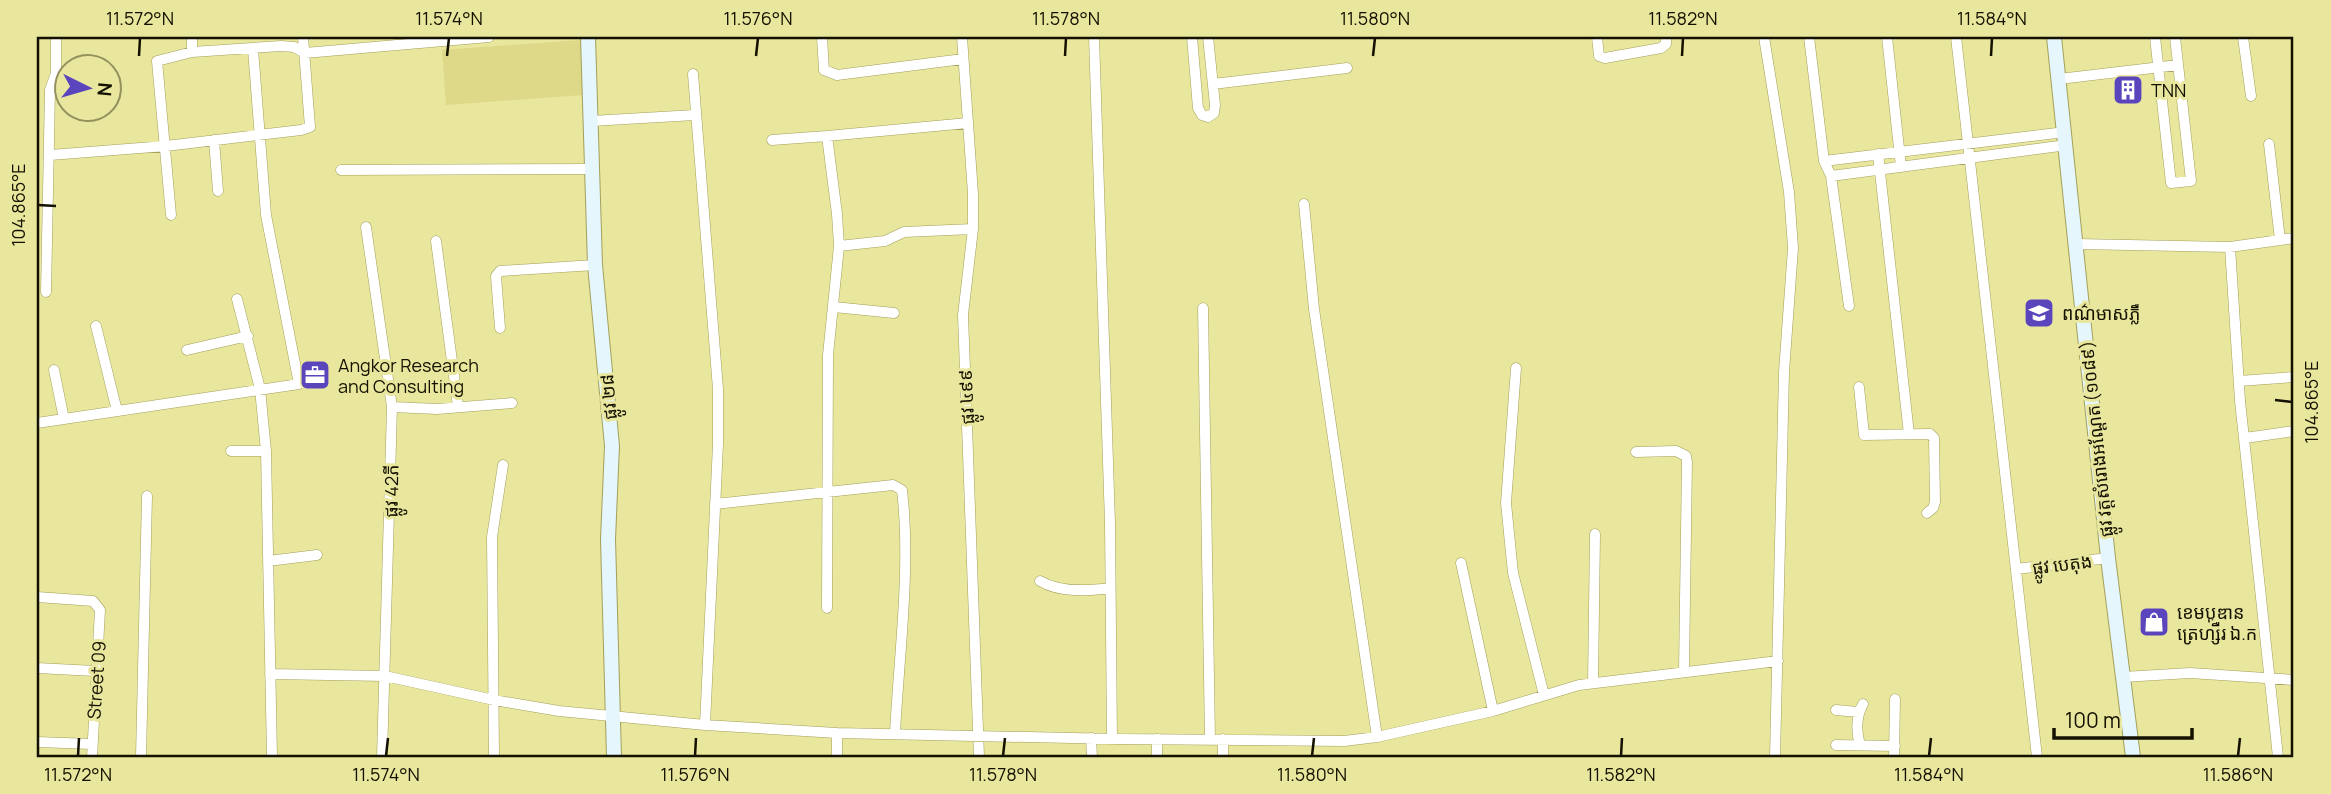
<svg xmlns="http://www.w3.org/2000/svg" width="2331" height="794" viewBox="0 0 2331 794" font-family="Manrope,'Noto Sans Khmer',sans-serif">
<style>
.built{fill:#ddd989}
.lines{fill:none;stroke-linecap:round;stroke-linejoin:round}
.street-casing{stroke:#a3a05b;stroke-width:11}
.secondary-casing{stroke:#a3a05b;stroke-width:16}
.street{stroke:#fff;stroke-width:10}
.secondary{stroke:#e5f6fd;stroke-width:14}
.ticks{fill:none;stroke:#141100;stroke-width:2.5}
.labels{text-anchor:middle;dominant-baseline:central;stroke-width:6;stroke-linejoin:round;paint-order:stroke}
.poi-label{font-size:18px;fill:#141100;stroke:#e9e69e;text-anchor:start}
.street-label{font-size:18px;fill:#141100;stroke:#e9e69e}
.neatline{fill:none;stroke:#141100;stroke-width:2.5}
.ticks-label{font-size:18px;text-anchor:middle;fill:#141100}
</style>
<rect width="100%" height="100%" fill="#e9e69e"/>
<path class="built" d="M581,40L583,95L446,105L442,50Z"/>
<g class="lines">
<g class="street-casing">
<path id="street" d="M192,37V52
M822,37L824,70L837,75L963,59
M962,37L973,194V229L963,315L979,757
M1094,37L1110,523L1112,739
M1192,37L1198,108L1202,115L1208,117L1214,113L1215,105L1208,37
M1597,37L1599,56L1605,58L1661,48L1666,44V37
M1764,37L1789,192L1793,248L1784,372L1775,757
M1809,37L1824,161L1831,176L1849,306
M1887,37L1901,167
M1956,37L2037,757
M2155,37L2171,183L2191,181L2175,37
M2243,37L2251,96
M693,74L718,389V444L705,725
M2059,79L2178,65
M1213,84L1347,68
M591,121L695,115
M214,140L218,191
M772,140L827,136
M2269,144L2280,240
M1878,154L1909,434
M50,155L166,146L301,130L310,127L303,37
M1824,161L2065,132
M341,170L592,169
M1831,176L2067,145
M1304,204L1314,309L1377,737
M171,215L157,61L192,52L281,46L294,47L305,53L489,37
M366,227L392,407L382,757
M436,241L458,406
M2077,244L2230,247L2294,238
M839,246L885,241L904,232L973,229
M2230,247L2240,401L2278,757
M46,292L50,90L56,73V37
M237,299L260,389L266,451L272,757
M834,307L894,313
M1203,308L1210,739
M96,326L117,411
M500,328L496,276L500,271L595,265
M187,350L248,336
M1516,368L1506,503L1513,573L1544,695
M54,370L64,419
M2239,381L2294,377
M1859,387L1864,435L1930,434L1934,438L1935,502L1933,508L1927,513
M392,407L437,409L512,403
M37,423L299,384L266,215L253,49
M2245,438L2294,431
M231,451H266
M1636,452L1676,451L1686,456L1687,462L1684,670
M715,504L893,485L902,490C911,568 899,655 895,733
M268,561L317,555
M1461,563L1493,711
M2016,569L2108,558
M1040,581C1060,593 1088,591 1110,588
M37,597L93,601L100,610L92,757
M827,608L828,355L839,246L837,214L827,136L968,123
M37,668L95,671
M270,674L385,676L494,700L559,711L705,725L837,733L1117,739L1344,741L1377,737L1493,711L1579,685L1778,661
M2123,677L2190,673L2294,680
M1593,683L1595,534
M1836,710L1858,712
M1091,738L1092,757
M1157,739V757
M1223,739V757
M37,742L92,744
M1836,745L1895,746
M1860,745C1856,732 1856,716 1863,704
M141,757L147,496
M494,757L492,537L503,465
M837,757V733
M1894,757L1895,699"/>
</g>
<g class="secondary-casing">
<path id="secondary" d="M588,37L595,265L612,446L608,539L614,757
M2054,37L2108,558L2133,757"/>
</g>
<use href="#street" class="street"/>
<use href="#secondary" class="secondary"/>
</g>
<path class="ticks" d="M139,56L140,38M447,56L449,38M756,56L758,38M1065,56L1066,38M1373,56L1375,38M1682,56L1683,38M1991,56L1992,38M38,205L56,206M2275,400L2292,402M78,756L79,738M386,756L388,738M695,756L696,738M1003,756L1005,738M1312,756L1314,738M1621,756L1622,738M1929,756L1931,738M2238,756L2240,738"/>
<defs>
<g id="building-square" transform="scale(1.575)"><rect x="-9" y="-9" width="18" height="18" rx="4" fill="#5b45bd" stroke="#e9e69e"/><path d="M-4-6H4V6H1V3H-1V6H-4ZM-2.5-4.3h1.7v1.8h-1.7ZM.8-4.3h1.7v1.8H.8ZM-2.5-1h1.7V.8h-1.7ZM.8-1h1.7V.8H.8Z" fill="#fff"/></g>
<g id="school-square" transform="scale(1.575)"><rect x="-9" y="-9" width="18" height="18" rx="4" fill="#5b45bd" stroke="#e9e69e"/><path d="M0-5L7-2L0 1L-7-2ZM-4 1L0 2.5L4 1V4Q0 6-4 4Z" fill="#fff"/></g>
<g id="office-square" transform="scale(1.575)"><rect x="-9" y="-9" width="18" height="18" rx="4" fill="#5b45bd" stroke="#e9e69e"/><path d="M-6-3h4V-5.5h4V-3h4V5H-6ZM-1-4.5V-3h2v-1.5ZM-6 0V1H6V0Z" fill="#fff"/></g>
<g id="shop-square" transform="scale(1.575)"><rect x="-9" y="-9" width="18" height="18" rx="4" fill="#5b45bd" stroke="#e9e69e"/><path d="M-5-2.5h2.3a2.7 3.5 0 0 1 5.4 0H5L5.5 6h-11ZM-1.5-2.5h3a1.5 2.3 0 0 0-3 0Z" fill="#fff"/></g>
</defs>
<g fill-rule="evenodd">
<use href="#building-square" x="2128" y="90"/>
<use href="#school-square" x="2039" y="313"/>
<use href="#office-square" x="315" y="375"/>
<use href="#shop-square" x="2154" y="622"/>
</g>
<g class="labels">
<g class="poi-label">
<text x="2151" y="90">TNN</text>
<text x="2062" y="313">ពណ៌មាសភ្លឺ</text>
<text x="338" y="365">Angkor Research<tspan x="338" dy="21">and Consulting</tspan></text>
<text x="2177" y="612">ខេមបូឌាន<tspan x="2177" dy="21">ត្រេហ្សឺរ ឯ.ក</tspan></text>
</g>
<g class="street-label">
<text transform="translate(608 397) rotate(-95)">ផ្លូវ ២៨</text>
<text transform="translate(966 397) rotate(-93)">ផ្លូវ ៤៩៩</text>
<text transform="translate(2096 439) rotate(-96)">ផ្លូវ វត្តសំរោងអណ្ដែត (១០៨៩)</text>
<text transform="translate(391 491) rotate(-89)">ផ្លូវ 42ភី</text>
<text transform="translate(2062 564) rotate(-7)">ផ្លូវ បេតុង</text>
<text transform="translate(96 680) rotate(-86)">Street 09</text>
</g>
</g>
<rect width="2331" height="794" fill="none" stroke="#e9e69e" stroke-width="77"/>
<g transform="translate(88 88) rotate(95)"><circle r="33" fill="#e9e69e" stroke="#94915f" stroke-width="2"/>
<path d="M0-5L12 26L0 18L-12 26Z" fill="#5b45bd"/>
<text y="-10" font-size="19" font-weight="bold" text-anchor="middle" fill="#141100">N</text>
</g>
<path d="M2054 728v10h138v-10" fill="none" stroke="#141100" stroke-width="3.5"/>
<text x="2065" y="728" font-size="21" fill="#141100" stroke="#e9e69e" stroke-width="5" paint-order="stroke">100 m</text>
<rect x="38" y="38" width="2254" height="718" class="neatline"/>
<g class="ticks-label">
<text x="140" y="25">11.572°N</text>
<text x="449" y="25">11.574°N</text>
<text x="758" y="25">11.576°N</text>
<text x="1066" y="25">11.578°N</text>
<text x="1375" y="25">11.580°N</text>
<text x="1683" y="25">11.582°N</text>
<text x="1992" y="25">11.584°N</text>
<text transform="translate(19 205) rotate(-90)" y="6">104.865°E</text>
<text transform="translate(2312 402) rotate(-90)" y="6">104.865°E</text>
<text x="78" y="781">11.572°N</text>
<text x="386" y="781">11.574°N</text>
<text x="695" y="781">11.576°N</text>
<text x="1003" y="781">11.578°N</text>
<text x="1312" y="781">11.580°N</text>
<text x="1621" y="781">11.582°N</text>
<text x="1929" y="781">11.584°N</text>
<text x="2238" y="781">11.586°N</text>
</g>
</svg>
